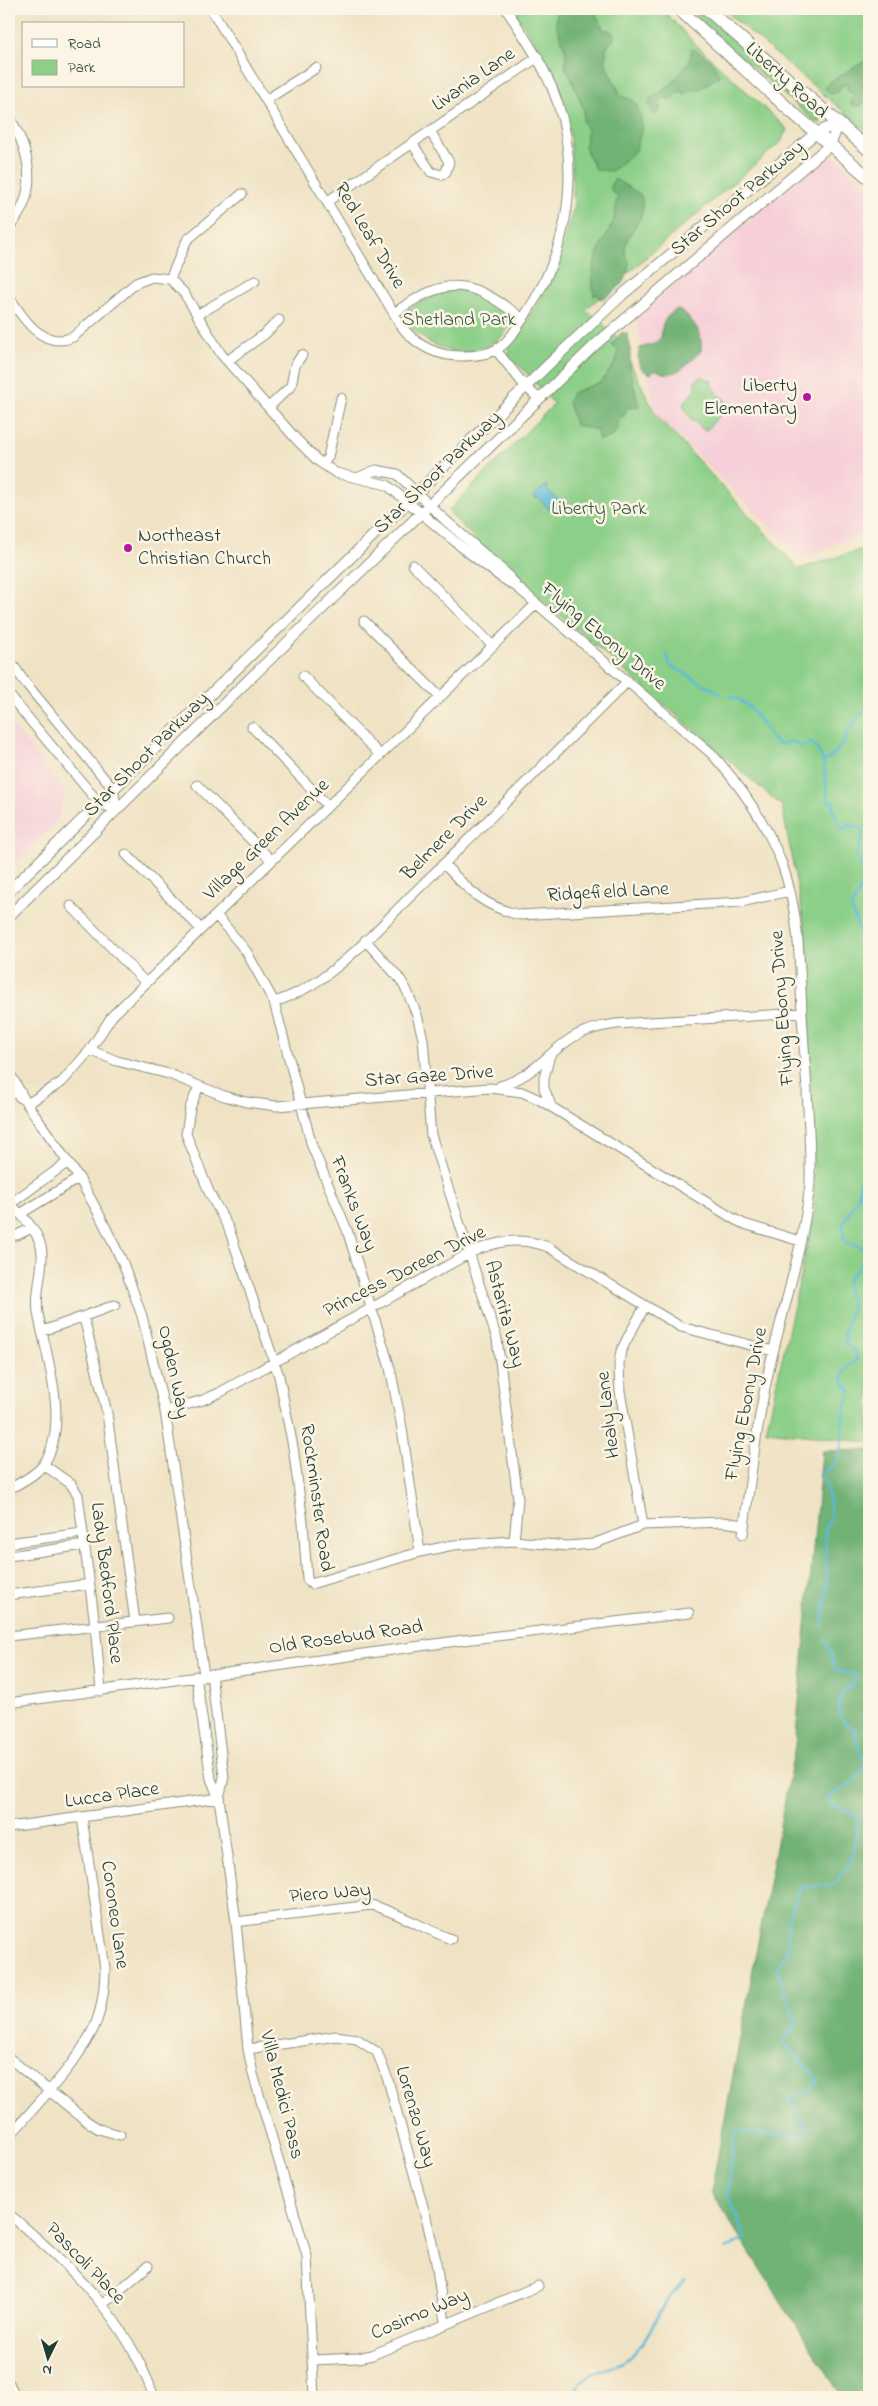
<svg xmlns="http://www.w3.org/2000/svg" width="878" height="2406" viewBox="0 0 878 2406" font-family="'Indie Flower',sans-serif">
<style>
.built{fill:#f6cfd8}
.green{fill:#8ccf88;stroke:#56865e}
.forest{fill:#71b274;stroke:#487854}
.water{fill:#5bbad9;stroke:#3d7c86}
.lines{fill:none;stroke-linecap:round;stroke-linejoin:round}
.stream{stroke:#5bbad9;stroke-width:2.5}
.minor-casing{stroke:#88907c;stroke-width:11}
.tertiary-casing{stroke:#88907c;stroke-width:12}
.secondary-casing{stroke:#88907c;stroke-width:14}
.minor{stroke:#fff;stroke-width:9}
.tertiary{stroke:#fff;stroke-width:10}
.secondary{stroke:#fff;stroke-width:12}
.poi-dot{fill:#b5179e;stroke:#fcf5e5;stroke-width:2}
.labels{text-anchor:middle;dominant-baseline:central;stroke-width:5;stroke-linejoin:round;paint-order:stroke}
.street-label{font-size:20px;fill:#1f3d34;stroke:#fcf5e5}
.park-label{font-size:20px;fill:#355a45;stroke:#fcf5e5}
.poi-label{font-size:20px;fill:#1f3d34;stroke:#fcf5e5;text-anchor:end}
</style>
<rect width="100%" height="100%" fill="#fcf5e5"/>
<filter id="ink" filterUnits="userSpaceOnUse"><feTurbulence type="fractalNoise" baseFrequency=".02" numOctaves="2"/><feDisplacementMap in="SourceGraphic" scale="10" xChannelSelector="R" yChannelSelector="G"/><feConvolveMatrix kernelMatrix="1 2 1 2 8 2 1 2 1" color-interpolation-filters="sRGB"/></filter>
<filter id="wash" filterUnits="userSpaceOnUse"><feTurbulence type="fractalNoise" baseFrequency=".0096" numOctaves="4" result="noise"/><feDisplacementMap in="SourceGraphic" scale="20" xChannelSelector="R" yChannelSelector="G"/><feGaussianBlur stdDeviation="1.12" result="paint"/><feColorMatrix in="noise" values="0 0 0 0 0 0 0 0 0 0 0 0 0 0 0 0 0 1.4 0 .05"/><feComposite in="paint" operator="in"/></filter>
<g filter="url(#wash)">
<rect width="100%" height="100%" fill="#f0e3c5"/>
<path class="built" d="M829,158L839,159L869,191V531L802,558L656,415L636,318L820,160Z
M9,721L66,794L57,821L9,869Z"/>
<path class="green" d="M513,9H662L692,41L787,129L781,142L586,309L618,338L656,415L799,569L869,547V849L865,851L869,892V1442L766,1431L815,1211L806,933L782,806L490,555L448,511L554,404L522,368L510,359L508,347L549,286L574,207L570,134L548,63Z
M687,9H698L813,109L819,115L821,123L814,121Z
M723,9H869V133Z
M451,289L474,291L510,313C516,340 472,356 451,351C432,346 418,336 406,322L409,309L436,294Z
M701,376L712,381L717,393L729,404L707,430H704L690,418L683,404L696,389L695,381Z"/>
<path class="forest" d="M557,9H593L604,30H610L614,35L613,41L606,48V65L621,96L634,101C639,110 644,123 641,133C639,139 636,142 637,149L612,171L596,170L588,155L585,146L587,130L583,121L584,110L569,73L565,68L566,52L556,24Z
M692,49C703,53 717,64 719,76L700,89L690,90L686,94L680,91L670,100L664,97L660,102L659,112L654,115L649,105L650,99L670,86L677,77L689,62Z
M865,61L869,63V82L863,84L864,92L868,98C864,104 858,109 851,104L853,94L847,91V85L843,84L838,92L830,94L825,89L828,83Z
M615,179L641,195C642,201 644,209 641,215C635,230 617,246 629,261C629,280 617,292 600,299L598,294L594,296C589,265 597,253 611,227C616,218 615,206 618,196L611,191V184Z
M677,309C693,319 703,331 701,351C689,362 674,382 657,370H654L651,374C638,370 636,360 640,348L654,344L661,337C661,323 666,316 677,309Z
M621,333H627L630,347V371L639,406L627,408L624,416L619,417L618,427L612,437L599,440L597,430L575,425L568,402L572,393L601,382L616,362L618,351L612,345Z
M869,1450V2397H842L711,2192L795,1746L822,1451Z"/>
<path class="water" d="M546,485L547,489L559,501L550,510L538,498L536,499L534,496Z"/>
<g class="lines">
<path class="stream" d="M667,655L670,665L721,694
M730,696C753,702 761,726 776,743L783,745L791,741C802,746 798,750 811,742C827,755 825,782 828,801L834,803L832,810C838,817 837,824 842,831L849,824L862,829L863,834L856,857C869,872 862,892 851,906L862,940L864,970L869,985
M823,762L833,755L844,743L847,731L867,708
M823,1626L827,1581L825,1531L831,1515L827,1487L822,1479L824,1470C843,1468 842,1435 843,1420C844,1409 849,1399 850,1389L844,1384L842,1376L847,1368L857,1360L855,1351L845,1344V1330L852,1305L848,1294L847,1280C856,1268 869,1262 863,1247L847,1244L844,1240L843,1223L859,1195L860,1179L869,1173
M726,2249L745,2238L728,2193L735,2131L804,2137L807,2128L788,2099L809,2092L819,2080L783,2042L796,2023L777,1969L788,1949V1920L800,1888L835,1884L851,1862L859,1819L853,1814L831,1804L828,1798C844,1786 862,1783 865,1761C858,1751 856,1742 856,1730L843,1722L839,1709L841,1694L853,1684L856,1675L840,1672L833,1667L831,1652L825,1640
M574,2397C577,2369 610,2373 627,2359C645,2346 655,2319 667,2301C672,2294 679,2287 685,2281"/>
</g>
</g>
<g filter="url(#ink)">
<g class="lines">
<g class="minor-casing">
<path id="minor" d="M211,9L402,327C417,346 436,356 461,356C472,356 487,355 497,349C509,342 517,328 524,317C560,263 576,202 566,137C559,88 533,49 506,9
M266,100L316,68
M9,116C30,152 40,193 9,227
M412,143L431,172L442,175L446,172L449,162L430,131
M328,201L538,57
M170,279L187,240L242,194
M9,296C22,318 43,350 73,337L136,283L152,277L170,279L184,293L221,354L297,440L318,461L336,473L387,485L469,553L502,578L517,587L711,753C741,786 766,822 782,864C799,911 800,964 802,1013C805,1070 811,1127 810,1183C804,1245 784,1305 770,1365C757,1420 751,1477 743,1534
M394,313C450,274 470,279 523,319
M197,315L255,281
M496,350L525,386L539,399
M227,361L265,334L279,320
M269,407L291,386L295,365L302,355
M323,464L328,457L341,398
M359,477L376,470L397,474L445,520L508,575L515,584
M413,565L493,646
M364,621L440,697
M9,659L24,681L113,789L117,810
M303,676L380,755
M9,695L99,803L117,810
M252,727L328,806
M197,785L271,860
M126,854L201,929
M444,864C468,890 484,907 520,915L741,902L790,891
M71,906L146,983
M216,915L246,951L274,1002L312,1146L347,1230L390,1368L401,1422L420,1552
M365,940L400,979L407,991L417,1015L423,1039L431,1135L497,1339L518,1499L514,1541
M274,1002C333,984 375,930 418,889C489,820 558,750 628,681
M90,1050L117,1061L169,1074L224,1096L246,1102L277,1106L490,1088L522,1092L540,1100L734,1219L744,1224L800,1241
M549,1059L544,1078V1088L551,1106
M9,1072L27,1104L79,1178L99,1214L123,1263L142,1316L165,1411L204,1675
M199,1086L190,1108L186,1134L209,1192L229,1229L279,1376L293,1447L303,1522L307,1579L311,1584L420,1552L453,1545L514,1541L567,1546L593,1544L643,1525L723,1522L744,1525
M500,1086C535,1076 546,1053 575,1036C588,1029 602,1026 616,1024L802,1013
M9,1087L22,1099
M27,1104L62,1082L90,1050L112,1016L536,604
M9,1203C23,1216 43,1235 42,1256C42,1276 35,1293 38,1313C46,1356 71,1425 43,1465C36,1475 20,1483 9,1489
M10,1204L68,1162
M20,1214L79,1178
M9,1235H17L32,1228
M84,1318L107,1413L135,1622
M43,1331L115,1305
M165,1411L203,1400L219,1393L470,1253C496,1241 520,1236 548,1247L681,1327L773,1351
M44,1465L71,1484L78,1495L95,1625L101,1691
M643,1525L620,1391L619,1364L621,1351L627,1339L645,1306
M9,1543L82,1533
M9,1556L84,1545
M9,1595L89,1584
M9,1636L168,1618
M196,1676L211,1779L219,1798L224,1777L211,1674
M9,1703L464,1640L689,1613
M9,1827L219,1798L236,1922L248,2049L253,2074L307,2256L314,2397
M236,1922L371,1905C400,1913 424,1929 451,1939
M248,2049L336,2036L357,2039L377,2052L388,2080L427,2221L435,2256L445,2322
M9,2058L85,2120L99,2129L120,2135
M9,2137C36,2104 88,2054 99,2014C103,1999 105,1984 105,1968L82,1818
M9,2214C72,2268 126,2317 154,2397
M103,2304L148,2266
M313,2360L358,2358L372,2355L538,2286
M9,2383L15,2397"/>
</g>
<g class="tertiary-casing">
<path id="tertiary" d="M9,891L550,363L622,295L816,133L839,123
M9,916L233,695L596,344L830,145L839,123"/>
</g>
<g class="secondary-casing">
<path id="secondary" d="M679,9L793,113L869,178
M707,9L869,150"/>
</g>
<use href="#minor" class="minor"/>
<use href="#tertiary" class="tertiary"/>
<use href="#secondary" class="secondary"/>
</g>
</g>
<g class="poi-dot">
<circle cx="807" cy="397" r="5"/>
<circle cx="128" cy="548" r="5"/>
</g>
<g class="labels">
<g class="street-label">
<text transform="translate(474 80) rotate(-35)">Livania Lane</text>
<text transform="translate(786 81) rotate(42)">Liberty Road</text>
<text transform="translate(738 199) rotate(-40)">Star Shoot Parkway</text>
<text transform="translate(369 236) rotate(59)">Red Leaf Drive</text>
<text transform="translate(438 473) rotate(-44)">Star Shoot Parkway</text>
<text transform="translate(603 637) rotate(40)">Flying Ebony Drive</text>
<text transform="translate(147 755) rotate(-45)">Star Shoot Parkway</text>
<text transform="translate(445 838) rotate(-45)">Belmere Drive</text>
<text transform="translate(267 840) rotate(-44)">Village Green Avenue</text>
<text transform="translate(608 893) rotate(-3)">Ridgefield Lane</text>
<text transform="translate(783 1008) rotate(-94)">Flying Ebony Drive</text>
<text transform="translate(429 1077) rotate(-4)">Star Gaze Drive</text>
<text transform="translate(353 1204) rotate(69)">Franks Way</text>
<text transform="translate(405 1272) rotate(-27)">Princess Doreen Drive</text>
<text transform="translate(504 1314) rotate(75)">Astarita Way</text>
<text transform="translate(173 1372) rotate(78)">Ogden Way</text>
<text transform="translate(747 1404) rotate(-79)">Flying Ebony Drive</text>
<text transform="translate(609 1415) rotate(-97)">Healy Lane</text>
<text transform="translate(316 1498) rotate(82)">Rockminster Road</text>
<text transform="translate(106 1583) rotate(83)">Lady Bedford Place</text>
<text transform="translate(346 1638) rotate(-8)">Old Rosebud Road</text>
<text transform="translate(112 1796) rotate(-8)">Lucca Place</text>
<text transform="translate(330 1894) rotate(-5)">Piero Way</text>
<text transform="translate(114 1915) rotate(82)">Coroneo Lane</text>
<text transform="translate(281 2095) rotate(76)">Villa Medici Pass</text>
<text transform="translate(415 2117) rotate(74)">Lorenzo Way</text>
<text transform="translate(85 2264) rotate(46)">Pascoli Place</text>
<text transform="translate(420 2315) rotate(-23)">Cosimo Way</text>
</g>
<g class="park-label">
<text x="459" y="320">Shetland Park</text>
<text x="599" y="509">Liberty Park</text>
</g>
<g class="poi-label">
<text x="797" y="386">Liberty<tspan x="797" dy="23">Elementary</tspan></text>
<text x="138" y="536" text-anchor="start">Northeast<tspan x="138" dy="23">Christian Church</tspan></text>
</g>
</g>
<rect width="878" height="2406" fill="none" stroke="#fcf5e5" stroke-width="30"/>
<rect x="22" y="22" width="162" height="65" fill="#fcf5e5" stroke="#a4ab9e"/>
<rect x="32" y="39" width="25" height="8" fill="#ffffff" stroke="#a4ab9e"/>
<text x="68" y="48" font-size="15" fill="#1f3d34">Road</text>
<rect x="32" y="60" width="25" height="15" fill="#8ccf88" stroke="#a4ab9e"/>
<text x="68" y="72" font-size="15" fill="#1f3d34">Park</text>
<g transform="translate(48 2358) rotate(185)" stroke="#fcf5e5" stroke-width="4" paint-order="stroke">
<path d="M0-4L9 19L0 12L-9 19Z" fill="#1f3d34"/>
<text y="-8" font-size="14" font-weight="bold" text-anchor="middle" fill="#1f3d34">N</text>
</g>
</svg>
